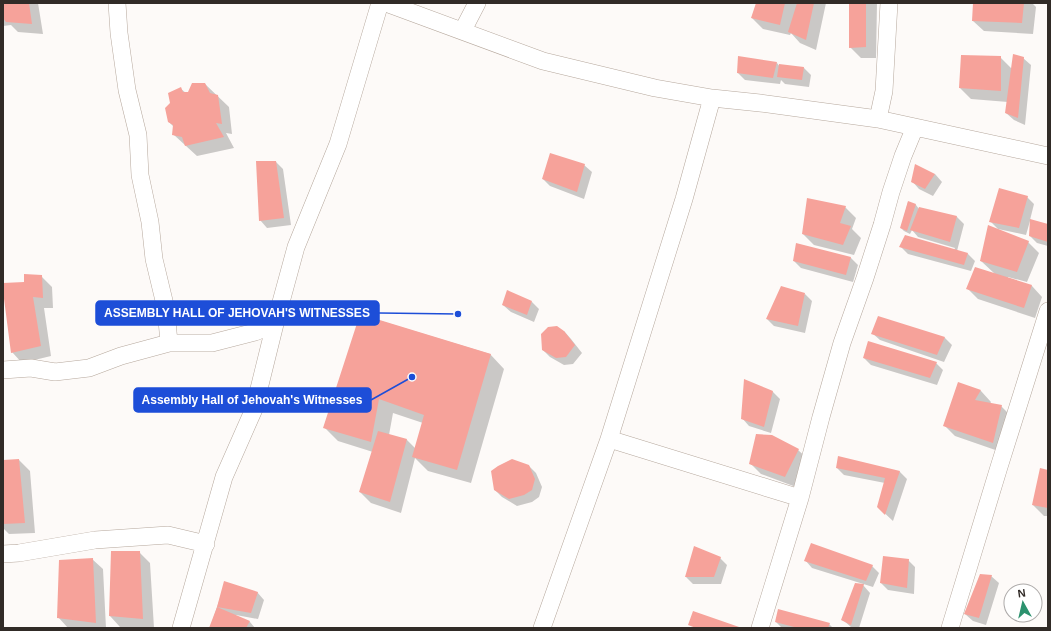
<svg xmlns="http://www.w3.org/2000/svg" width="1051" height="631" viewBox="0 0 1051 631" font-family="Arial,sans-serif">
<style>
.shadow{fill:#0003;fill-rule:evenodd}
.building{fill:#f6a29a}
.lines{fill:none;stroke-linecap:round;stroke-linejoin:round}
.minor-casing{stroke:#b6a89d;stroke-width:18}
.minor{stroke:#fff;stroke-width:17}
.leader{fill:none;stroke:#1d4ed8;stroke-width:1.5}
.callout-dot{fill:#1d4ed8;stroke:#fff;stroke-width:1.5}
.callout{fill:#1d4ed8;stroke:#1d4ed8;stroke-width:1.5}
.callout-label{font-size:12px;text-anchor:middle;font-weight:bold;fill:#fff}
</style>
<rect width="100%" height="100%" fill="#fdfaf8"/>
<path class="shadow" d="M3,3H38L43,34L18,32L11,25L3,26Z
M757,3H826L816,50L800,43L791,33L790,35L763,29L752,18Z
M850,3H877L876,58H861L850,47Z
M974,3H1032L1036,7L1033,34L984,31L973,21Z
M1000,57L1012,69L1023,58L1031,65L1025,125L1014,120L1006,113L1008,102L971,99L960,88Z
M777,63L780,67L804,68L811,75L809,87L785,84L781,80L780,84L745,80L738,73Z
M205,84L229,107L232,134L226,133L234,148L197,156L174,135V127L169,122L181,89L186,93H189Z
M276,162L283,169L291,225L267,228L260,220Z
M584,165L592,172L584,199L550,186L543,179Z
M935,174L942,182L933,196L919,189L912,181Z
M1027,197L1034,204L1030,220L1048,225V246L1037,243L1030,236V221L1026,235L998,229L990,221Z
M908,202L916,205L919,209L920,208L957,217L964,224L957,251L968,254L975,261L971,271L908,254L901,247L954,250L955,248L918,237L912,230L910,234L904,231L901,228Z
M845,207L856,218L852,229L861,238L854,255L814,245L803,234Z
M1028,242L1039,253L1027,282L1008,277V278L1032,286L1042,297L1035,318L978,299L967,288L995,274L981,261Z
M797,244L851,258L858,265L853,282L801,268L794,261Z
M41,276L52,287L53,308H44L51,356L22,363L12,352L25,283Z
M805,294L812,301L805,333L774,326L767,319Z
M532,302L539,309L534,322L511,312L503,305Z
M361,315L490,354L504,369L471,483L428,471L415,458L401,513L371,503L360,492L373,452L338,441L324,427ZM393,413L423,423L416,449L407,440L389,435Z
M879,318L945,338L952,345L944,362L880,340L872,333Z
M564,331L571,339L582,353L573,364L564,365L550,357L543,350Z
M864,358L936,363L943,370L937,385L871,365Z
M745,381L773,392L780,399L771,433L749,426L742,418Z
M958,384L981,391L991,402L990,404L1001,406L1012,417L1004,453L955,436L944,425Z
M798,450L809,460L796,487L761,474L750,463Z
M839,457L900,472L907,479L893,521L878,507L885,483L844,475L837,468Z
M19,460L30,471L35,533L9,534L3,528V461Z
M529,466L536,473L542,487L539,497L532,502L517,506L502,497L495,490Z
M1048,471V516H1044L1033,505Z
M695,547L720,558L727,565L721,584H693L686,577Z
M139,552L150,563L154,628L120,627L110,616Z
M92,559L103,569L106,628H68L58,617Z
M805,560L872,566L879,573L873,587L812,568Z
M908,560L915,567L914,594L888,590L881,583Z
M991,576L999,583L986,625L973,621L965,614Z
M225,583L257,592L264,600L258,619L236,615V616L250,622L255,628H210Z
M863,585L870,593L859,628H852L843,620Z
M776,622L829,624L833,628H782Z"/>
<path class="building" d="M3,3H29L32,24L6,22L3,18Z
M756,3H785L780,25L751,18Z
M797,3H814L806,40L788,32Z
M849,3H866V47L849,48Z
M973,3H1024L1022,23L972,21Z
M1013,54L1024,57L1018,118L1005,113Z
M961,55L1001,56V91L959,88Z
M738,56L777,62L773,78L737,73Z
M779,64L804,67L802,80L777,77Z
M192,83H205L210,93L218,95L222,124L216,123L224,137L185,146L182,137L172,135L173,125L168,122L165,108L170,103L168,93L181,87L183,92H188Z
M550,153L585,164L577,192L542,179Z
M256,161H276L284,218L259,221Z
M915,164L935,174L925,189L911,182Z
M999,188L1028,196L1019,228L989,222Z
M807,198L846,206L840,223L851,226L843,245L802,234Z
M908,201L916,204L907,231L900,228Z
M919,207L957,216L950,242L910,230Z
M1030,219L1048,224V242L1029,236Z
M988,225L1029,241L1017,272L980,261Z
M905,235L968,253L964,265L899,247Z
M796,243L851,257L846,275L793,261Z
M975,267L1032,285L1024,308L966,289Z
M24,274L42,275L43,298L33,297L41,346L11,353L3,291V283L24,282Z
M781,286L805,293L798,326L766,319Z
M507,290L532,301L527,315L502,305Z
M360,314L491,354L457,470L412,457L424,415L379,399L371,442L323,428Z
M878,316L945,337L937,355L871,334Z
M557,326L564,331L575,345L566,357L556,358L542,350L541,334L548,327Z
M868,341L937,362L930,378L863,358Z
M744,379L773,391L764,427L741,419Z
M958,382L981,390L975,400L1002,405L993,443L943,426Z
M378,431L407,439L390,502L359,492Z
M756,434L772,435L799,449L785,477L749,464Z
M838,456L900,471L885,515L877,507L885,478L836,468Z
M19,459L25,523L3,524V460Z
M512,459L529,465L535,479L532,490L524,495L509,499L494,490L491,471L498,466Z
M1040,468L1048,470V508L1032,505Z
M811,543L873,565L866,581L804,561Z
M694,546L721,557L714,577H685Z
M111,551H140L143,619L109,616Z
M883,556L909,559L907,588L880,583Z
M93,558L96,623L57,618L59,560Z
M980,574L992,575L979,618L964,614Z
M224,581L258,592L251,613L217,607L250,621L246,628H209L217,607Z
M855,583L864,584L851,625L841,620Z
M778,609L830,623L828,628H798L775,622Z
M693,611L742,628H696L688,625Z"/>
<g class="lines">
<g class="minor-casing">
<path id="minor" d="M117,3L119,33L127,90L138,135L140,175L150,222L154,259L166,309L169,343
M386,3L543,61L655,88L712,98L760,103L878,119L1048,156
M463,30L477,3
M878,119L884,91L889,3
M3,370L31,368L55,372L89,368L121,356L169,343H212L255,332L275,324
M609,439L800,498
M3,554L19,553L95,540L168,535L206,544
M181,628L224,477L254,409L275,324L296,247L338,144L380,3
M542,628L609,439L684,199L712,98
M760,628L800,498L821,417L842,343L865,278L882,225L891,192L903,156L915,127
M950,628L999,467L1048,311"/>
</g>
<use href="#minor" class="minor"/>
</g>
<path class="leader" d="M458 314L379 313M412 377L371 400"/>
<g class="callout-dot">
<circle cx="458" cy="314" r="4"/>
<circle cx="412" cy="377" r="4"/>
</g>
<g class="callout">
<rect x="96" y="301" width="283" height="24" rx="4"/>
<rect x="134" y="388" width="237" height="24" rx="4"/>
</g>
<g class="callout-label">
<text x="237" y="317">ASSEMBLY HALL OF JEHOVAH'S WITNESSES</text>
<text x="252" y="404">Assembly Hall of Jehovah's Witnesses</text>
</g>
<rect width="1051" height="631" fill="none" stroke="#312b27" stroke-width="8"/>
<g transform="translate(1023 603) rotate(352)"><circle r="19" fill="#ffffff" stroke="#adaaa9"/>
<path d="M0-3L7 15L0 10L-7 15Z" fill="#2c926e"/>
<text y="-6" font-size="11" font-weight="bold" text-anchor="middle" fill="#312b27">N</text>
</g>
</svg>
